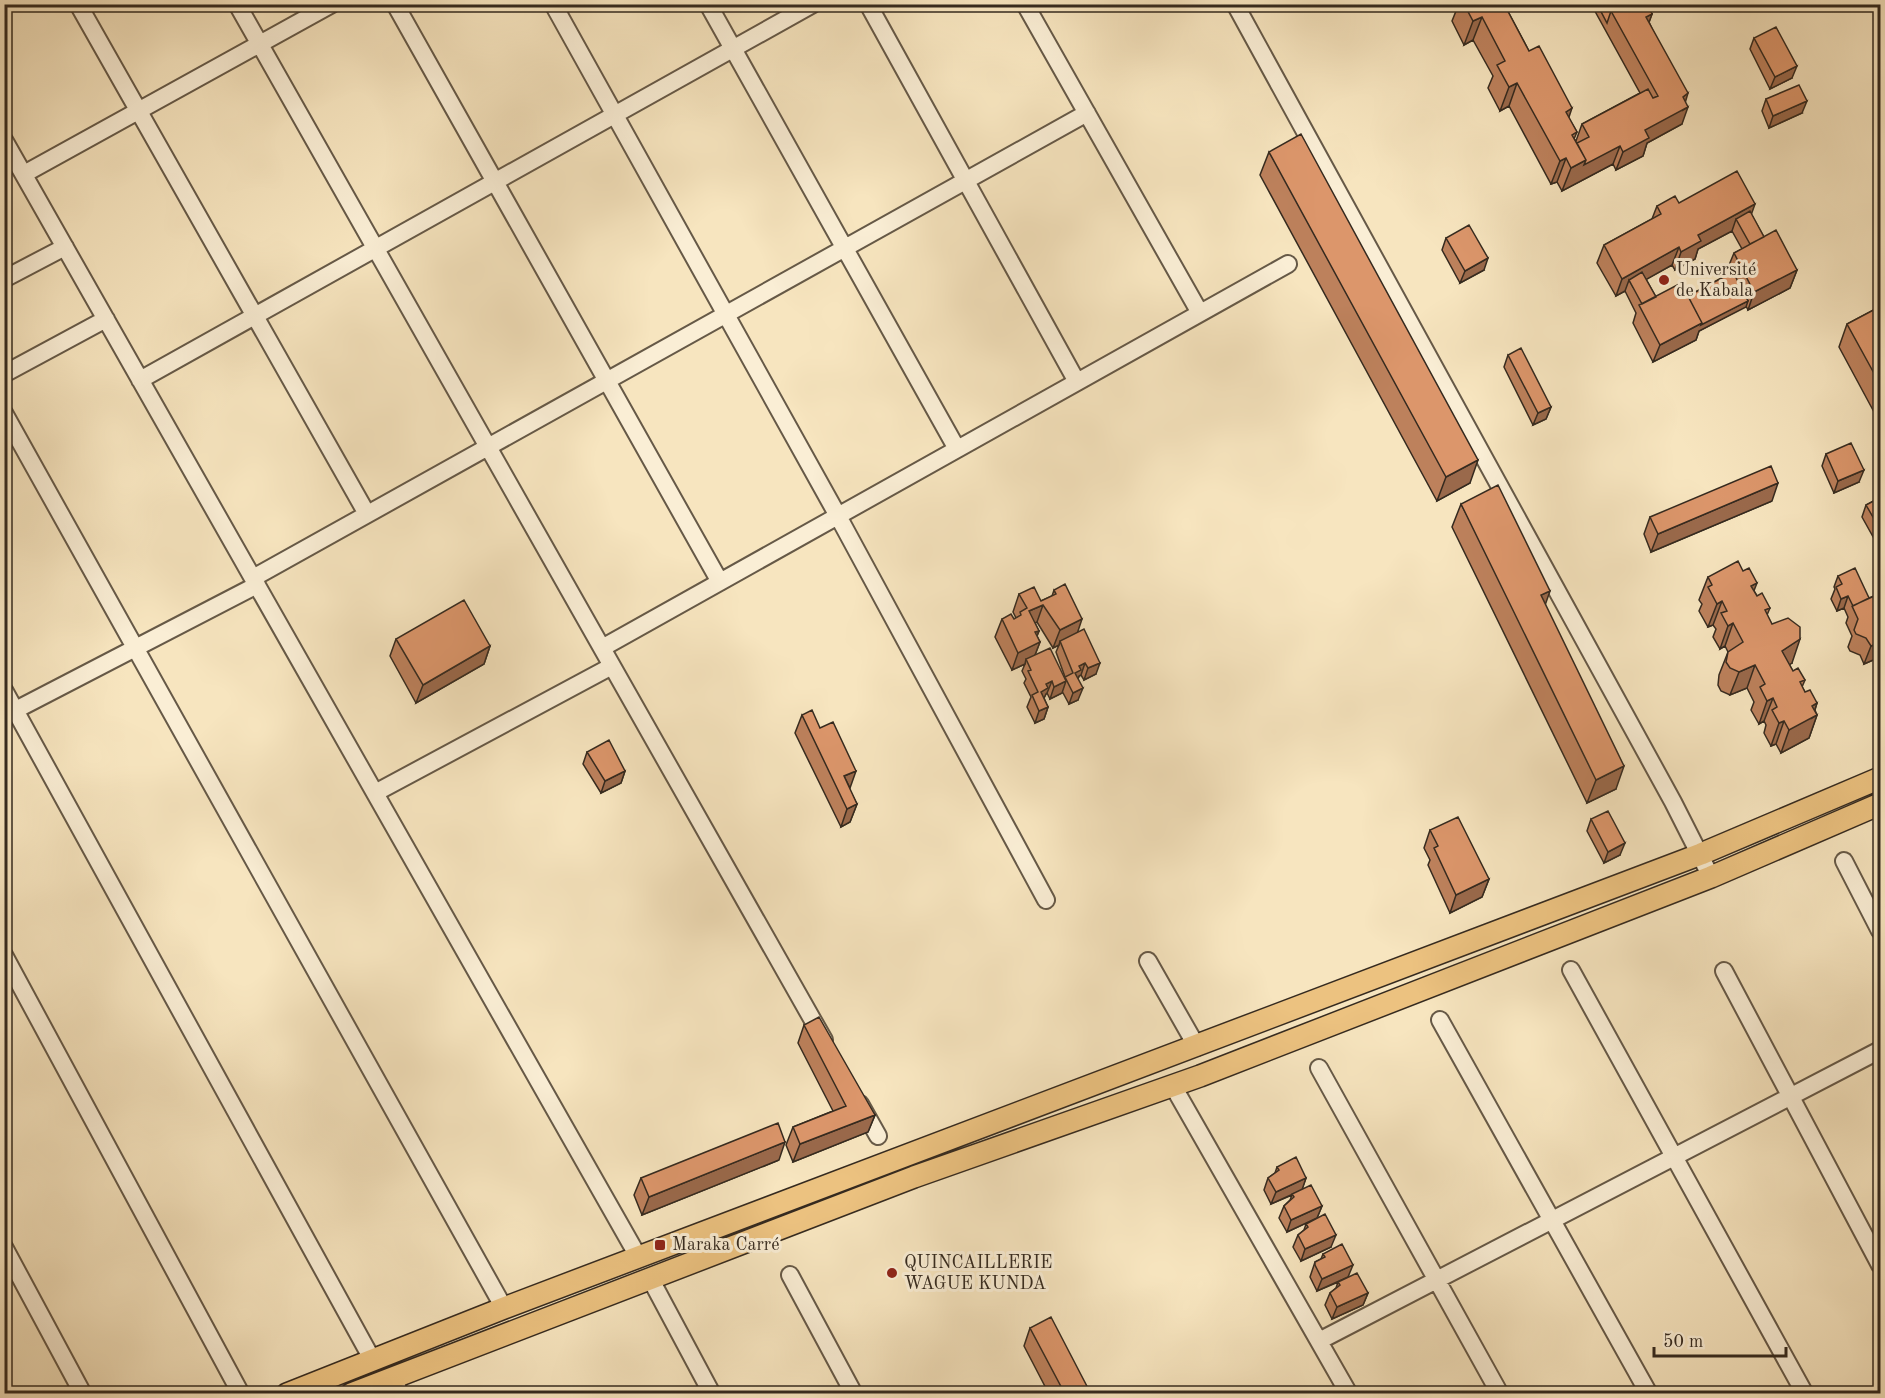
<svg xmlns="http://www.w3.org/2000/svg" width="1885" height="1398" viewBox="0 0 1885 1398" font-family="'Old Standard TT',serif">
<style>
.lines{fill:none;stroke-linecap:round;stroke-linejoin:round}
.minor-casing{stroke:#665947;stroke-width:20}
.major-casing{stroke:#352a1f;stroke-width:24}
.minor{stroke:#faeed5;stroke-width:16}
.major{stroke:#ecc280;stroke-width:21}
.wall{fill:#bd815c;stroke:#352a1f;stroke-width:1.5;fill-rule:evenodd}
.shaded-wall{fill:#9a694b;stroke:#352a1f;stroke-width:1.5}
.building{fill:#dc966b;stroke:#352a1f;stroke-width:1.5}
.poi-dot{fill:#8f2418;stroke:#faeed5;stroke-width:2}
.labels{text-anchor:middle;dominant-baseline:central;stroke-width:6;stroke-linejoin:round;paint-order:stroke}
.poi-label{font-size:18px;fill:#352a1f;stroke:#faeed5;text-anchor:start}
</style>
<rect width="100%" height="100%" fill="#f7e5bf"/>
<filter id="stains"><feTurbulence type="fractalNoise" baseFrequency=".00333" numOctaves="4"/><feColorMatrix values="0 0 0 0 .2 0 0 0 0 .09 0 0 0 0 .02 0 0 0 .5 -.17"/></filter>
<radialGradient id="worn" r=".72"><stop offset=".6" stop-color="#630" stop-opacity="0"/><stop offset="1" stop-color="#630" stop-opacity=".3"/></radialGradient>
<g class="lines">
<g class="minor-casing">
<path id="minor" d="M78,4L367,514
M237,4L824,1040
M395,4L720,582
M553,4L838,516L1046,900
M708,4L957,449
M868,4L1077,382
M1025,4L1200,313
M1235,4L1673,802L1711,877
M4,140L639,1258
M24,174L332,4
M4,279L65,247
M4,374L106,319
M140,380L813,4
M4,413L504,1308
M253,578L1087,113
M602,648L1288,264
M4,690L372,1359
M4,716L257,585
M375,793L612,666
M1844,861L1880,931
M4,955L241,1394
M1148,961L1197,1047
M1571,970L1805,1394
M1724,971L1880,1265
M1440,1020L1649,1394
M1319,1068L1500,1394
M1173,1086L1349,1394
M860,1104L878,1136
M4,1247L83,1394
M790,1275L854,1394
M650,1278L712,1394
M1319,1341L1880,1050
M393,1377L400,1394"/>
</g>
<g class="major-casing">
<path id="major" d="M287,1394L504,1308L1701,854L1880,778
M351,1394L914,1177L1200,1076L1711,877L1880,804"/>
</g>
<use href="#minor" class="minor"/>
<use href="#major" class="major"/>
</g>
<path class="wall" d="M1452,4H1504L1529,51L1577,132L1574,139L1576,141L1582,124L1640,93L1591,4H1621L1652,14L1649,22L1685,102L1682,124L1647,143L1643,156L1616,170L1613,164L1562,191L1557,182L1551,184L1509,106L1500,111L1488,88L1493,76L1473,40L1464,45L1452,21L1456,11Z
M1754,38L1792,78L1770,89L1750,49Z
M1766,99L1802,113L1769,128L1762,111Z
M1269,152L1470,483L1437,501L1260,175Z
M1679,203L1751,214L1764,237L1797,270L1790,288L1748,310L1746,306L1699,331L1696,340L1653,362L1633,323L1636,313L1625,291L1616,296L1597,263L1604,245L1652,219L1657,206ZM1732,231L1742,249L1734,253L1727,270L1729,274L1688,296L1656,297L1646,279L1672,265L1675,270L1695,259L1698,249Z
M1446,238L1484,270L1460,283L1442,250Z
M1881,306V425L1839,347L1847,324Z
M1508,355L1551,407L1546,419L1533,425L1504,367Z
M1826,454L1859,482L1834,493L1822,466Z
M1881,497V551L1862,517L1866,505Z
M1772,501L1651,552L1644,534L1650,517Z
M1461,504L1616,789L1587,803L1452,527Z
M1838,576L1869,598L1881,593V658L1880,657L1864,664L1860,655L1850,651L1848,647L1852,636L1846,623L1848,617L1844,608L1837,611L1831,599L1835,589L1834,587Z
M1708,577L1754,591L1757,596L1770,608L1767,615L1792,663L1789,664L1793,671L1805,680L1802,687L1805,692L1817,703L1815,710L1817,715L1809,738L1781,753L1776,744L1771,746L1764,733L1766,725L1764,721L1759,724L1751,710L1754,702L1747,688L1730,695L1721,691L1718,685L1719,675L1728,652L1725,646L1720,649L1713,637L1716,629L1713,625L1708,627L1699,611L1702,604L1699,600Z
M1054,590L1077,632L1096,674L1084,680L1081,675L1079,676L1078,679V700L1069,704L1062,691V693L1050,699L1047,693L1046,694L1044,698L1048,707L1044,719L1035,723L1027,707L1031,697L1024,683L1026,679L1022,671L1025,664L1012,670L995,637L1002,619H1014L1016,618L1013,612L1019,594L1041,601L1052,596ZM1037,622L1053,648L1059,645L1056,652L1065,677V678L1035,655L1040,642L1037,636L1039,631L1035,623Z
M396,639L490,646L484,664L416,703L390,656Z
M802,715L849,789L857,804L850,822L841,827L795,733Z
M587,752L625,771L621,783L601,793L583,764Z
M1591,819L1620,855L1604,863L1587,831Z
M1430,830L1489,879L1482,897L1450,913L1428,865L1430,860L1424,848Z
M804,1025L875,1115L868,1132L793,1162L786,1145L793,1127L833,1111L798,1043Z
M779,1160L642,1215L634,1195L641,1178Z
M1277,1167L1306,1178L1302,1189L1322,1206L1317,1218L1287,1232L1279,1218L1284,1206L1290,1200L1292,1195L1271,1204L1264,1190L1268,1178L1275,1173Z
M1306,1224L1331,1247L1301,1261L1293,1247L1298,1235L1304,1230Z
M1323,1254L1368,1293L1363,1305L1332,1319L1325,1305L1330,1293L1336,1288L1338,1282L1343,1280L1317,1291L1310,1277L1315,1262L1321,1259Z
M1030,1328L1091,1394H1049L1024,1346Z"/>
<path class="shaded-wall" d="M1652,14L1646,31V17Z
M1482,17L1473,40L1464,45L1473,21Z
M1797,66L1792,78L1770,89L1775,77Z
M1517,83L1509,106L1500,111L1509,87Z
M1688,93L1683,110L1688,107L1682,124L1647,143L1643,156L1616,170L1623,152L1645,130L1683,97Z
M1807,101L1802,113L1769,128L1773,116Z
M1572,108L1564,132L1566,112Z
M1620,146L1613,164L1562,191L1571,168L1586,160Z
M1566,158L1557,182L1551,184L1560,161Z
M1755,204L1749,221L1736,219L1732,231L1698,249L1695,259L1675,270L1681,252L1698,235Z
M1679,247L1672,265L1633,287L1629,280L1625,291L1616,296L1622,279Z
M1488,258L1484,270L1460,283L1465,271Z
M1797,270L1790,288L1748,310L1754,292Z
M1748,301L1746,307L1699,331L1696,340L1653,362L1660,345L1702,323Z
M1551,407L1546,419L1533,425L1538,413Z
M1478,460L1470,483L1437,501L1446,477Z
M1864,470L1859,482L1834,493L1838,481Z
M1778,483L1772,501L1651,552L1658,534Z
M1757,583L1748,606L1751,586Z
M1550,591L1542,614L1541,595Z
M1848,596L1844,608L1837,611L1841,599Z
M1722,601L1713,625L1708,627L1717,604Z
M1043,605L1037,622L1023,629L1029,611Z
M1082,619L1076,637L1060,641L1059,645L1053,648L1060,630Z
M1733,623L1725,646L1720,649L1728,626Z
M1039,631L1033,645L1040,642L1033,660L1026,659L1025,664L1012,670L1018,653L1035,632Z
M1800,639L1792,663L1774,675L1782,651Z
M1881,642L1880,657L1864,664L1871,646Z
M490,646L484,664L416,703L423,685Z
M1085,663L1081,675L1079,676L1077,682L1075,673L1079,666Z
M1100,663L1096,674L1084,680L1088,668Z
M1755,665L1747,688L1730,695L1739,672Z
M1052,681L1047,693L1046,694L1043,700L1041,692L1046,684Z
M1066,681L1062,693L1050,699L1054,687Z
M1083,688L1078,700L1069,704L1073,693Z
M1773,698L1764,721L1759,724L1767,701Z
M1817,703L1812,718L1817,715L1809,738L1781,753L1789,730L1812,706Z
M1048,707L1044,719L1035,723L1039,711Z
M1784,721L1776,744L1771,746L1779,723Z
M1624,766L1616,789L1587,803L1596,780Z
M625,771L621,783L601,793L605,781Z
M856,771L850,788L844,776Z
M857,804L850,822L841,827L847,809Z
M1625,843L1620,855L1604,863L1608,852Z
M1489,879L1482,897L1450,913L1456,895Z
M875,1115L868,1132L793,1162L800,1144Z
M785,1142L779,1160L642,1215L649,1197Z
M1306,1178L1302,1190L1271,1204L1276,1192Z
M1322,1206L1317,1218L1287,1232L1291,1220Z
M1336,1235L1331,1247L1301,1261L1305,1249Z
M1353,1265L1348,1277L1317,1291L1322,1279Z
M1368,1293L1363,1305L1332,1319L1337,1307Z"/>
<path class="building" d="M1464,4H1504L1529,51L1539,46L1572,108L1566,112L1577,132L1572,135L1586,160L1571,168L1566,158L1560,161L1517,83L1509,87L1497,65L1505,61L1482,17L1473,21Z
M1597,4H1621L1622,5L1611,11L1607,23Z
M1623,4H1647L1652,14L1646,17L1688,93L1683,97L1688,107L1645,130L1649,138L1623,152L1620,146L1584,165L1586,160L1577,143L1589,137L1582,124L1648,89L1653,98L1658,96L1611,11Z
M1776,27L1797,66L1775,77L1754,38Z
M1799,85L1807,101L1773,116L1766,99Z
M1301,134L1478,460L1446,477L1269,152Z
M1737,171L1755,204L1698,235L1701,241L1681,252L1679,247L1622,279L1604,245L1661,214L1657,206L1675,196L1679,203Z
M1750,211L1764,237L1750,244L1736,219Z
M1469,225L1488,258L1465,271L1446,238Z
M1776,230L1797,270L1754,292L1734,253Z
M1642,272L1656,297L1642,304L1629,280Z
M1733,272L1748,301L1701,325L1702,323L1688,296Z
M1681,283L1702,323L1660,345L1639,305Z
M1881,306V386L1847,324Z
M1521,348L1551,407L1538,413L1508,355Z
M1851,443L1864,470L1838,481L1826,454Z
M1771,466L1778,483L1658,534L1650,517Z
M1498,485L1550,591L1541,595L1624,766L1596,780L1461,504Z
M1881,497V531L1866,505Z
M1738,561L1743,571L1749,568L1757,583L1751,586L1757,596L1762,593L1770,608L1765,610L1772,624L1788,618L1800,627V639L1782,651L1793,671L1798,668L1805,680L1800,682L1805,692L1810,690L1817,703L1812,706L1817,715L1789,730L1784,721L1779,723L1772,710L1777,707L1773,698L1767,701L1760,687L1765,684L1755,665L1739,672L1730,668L1726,662L1728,652L1743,642L1733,623L1728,626L1721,613L1727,611L1722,601L1717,604L1708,587L1712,585L1708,577Z
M1855,568L1869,598L1853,606L1848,596L1841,599L1836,587L1842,584L1838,576Z
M1065,584L1082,619L1060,630L1043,605L1029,611L1039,631L1035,632L1040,642L1018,653L1002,619L1011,614L1014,619L1021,615L1020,612L1027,608L1019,594L1034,587L1041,601L1056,594L1054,590Z
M1881,593V642L1871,646L1866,638L1856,634L1854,630L1858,619L1852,606Z
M464,600L490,646L423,685L396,639Z
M1084,629L1100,663L1088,668L1085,663L1079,666L1081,670L1075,673L1083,688L1073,693L1065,677L1073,673L1060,641Z
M1050,648L1066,681L1054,687L1052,681L1046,684L1048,688L1041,692L1048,707L1039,711L1032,695L1038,692L1028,671L1031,670L1026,659Z
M812,710L820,728L833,722L856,771L844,776L857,804L847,809L802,715Z
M609,740L625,771L605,781L587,752Z
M1608,811L1625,843L1608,852L1591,819Z
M1458,817L1489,879L1456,895L1434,848L1438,846L1430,830Z
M819,1017L875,1115L800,1144L793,1127L846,1106L804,1025Z
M778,1123L785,1142L649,1197L641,1178Z
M1296,1157L1306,1178L1276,1192L1268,1178L1279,1170L1277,1167Z
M1311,1185L1322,1206L1291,1220L1284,1206L1294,1197L1292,1194Z
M1325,1214L1336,1235L1305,1249L1298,1235L1308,1227L1306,1224Z
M1342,1244L1353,1265L1322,1279L1315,1265V1262L1325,1257L1323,1254Z
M1357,1273L1368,1293L1337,1307L1330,1293L1340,1285L1338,1282Z
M1051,1317L1091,1394H1065L1030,1328Z"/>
<g class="poi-dot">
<circle cx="1664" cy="280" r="6"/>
<rect x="654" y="1239" width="12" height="12" rx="3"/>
<circle cx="892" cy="1273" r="6"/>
</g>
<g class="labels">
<g class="poi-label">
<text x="1676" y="270">Université<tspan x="1676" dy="21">de Kabala</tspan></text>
<text x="672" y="1245">Maraka Carré</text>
<text x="904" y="1263">QUINCAILLERIE<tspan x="904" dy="21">WAGUE KUNDA</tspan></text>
</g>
</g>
<rect width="1885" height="1398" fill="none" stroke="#f7e5bf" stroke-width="24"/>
<rect x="6" y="6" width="1873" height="1386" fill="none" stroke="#352a1f" stroke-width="3"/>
<rect x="12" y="12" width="1861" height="1374" fill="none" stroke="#352a1f" stroke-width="1.5"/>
<path d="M1654 1347v9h132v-9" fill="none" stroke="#352a1f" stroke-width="3"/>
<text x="1663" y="1347" font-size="18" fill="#352a1f" stroke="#faeed5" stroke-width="4.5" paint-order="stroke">50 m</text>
<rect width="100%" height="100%" filter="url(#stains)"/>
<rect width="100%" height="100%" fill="url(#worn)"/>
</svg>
